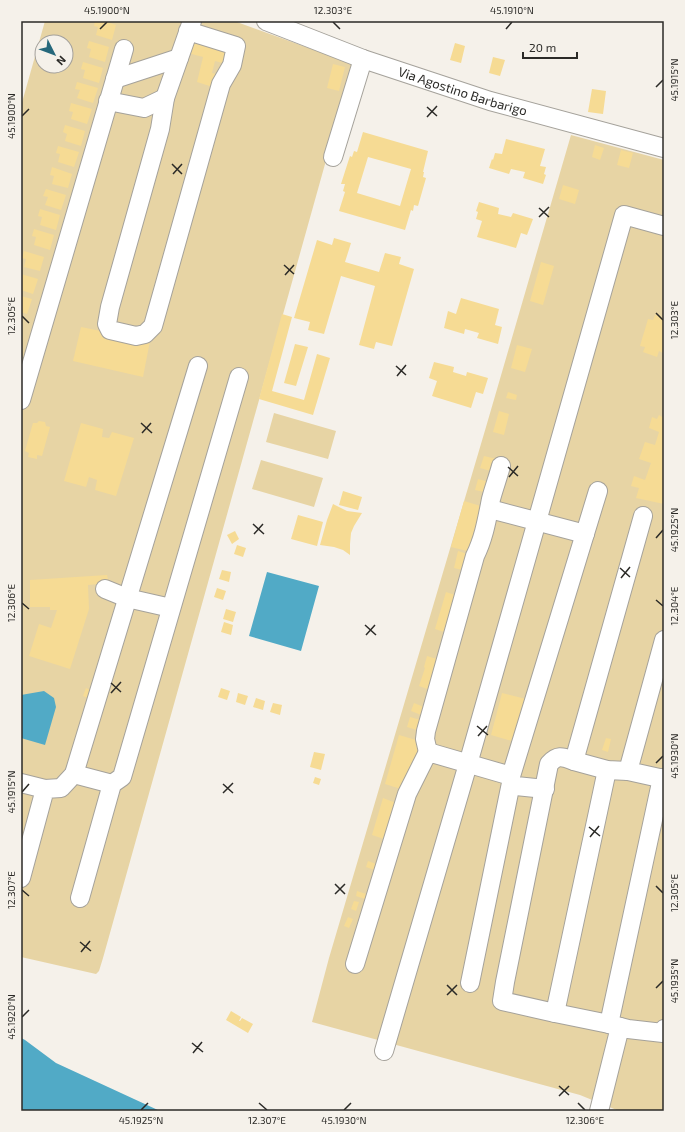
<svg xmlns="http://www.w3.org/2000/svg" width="685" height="1132" viewBox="0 0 685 1132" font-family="'Exo 2',sans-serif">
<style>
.green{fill:#e7d4a4;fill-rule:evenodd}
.water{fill:#51aac6}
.building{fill:#f6db94;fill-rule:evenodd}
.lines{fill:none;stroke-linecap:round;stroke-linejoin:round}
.minor-casing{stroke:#a5a29b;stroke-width:20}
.minor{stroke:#fff;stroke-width:18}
.ticks{fill:none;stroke:#2b2a27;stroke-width:1.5}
.labels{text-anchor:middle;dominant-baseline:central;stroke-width:4;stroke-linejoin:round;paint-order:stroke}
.street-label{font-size:13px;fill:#2b2a27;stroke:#f5f1ea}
.neatline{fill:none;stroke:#2b2a27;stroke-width:1.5}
.ticks-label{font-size:10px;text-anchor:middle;fill:#2b2a27}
</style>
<rect width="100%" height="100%" fill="#f5f1ea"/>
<path class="green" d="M45,21H234L353,64L103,958L99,971L96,974L21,957V106ZM42,42H66V66H42Z
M571,135L664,160V1111H619L580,1095L312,1022L329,958L486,427Z
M274,413L336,431L328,459L266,442Z
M261,460L323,478L314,507L252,489Z"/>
<path class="water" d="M267,572L319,586L301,651L249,636Z
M44,691L54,698L56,707L45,745L21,738V695Z
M21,1038L25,1040L56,1063L160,1111H21Z"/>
<path class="building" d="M95,21H104L116,25L112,40L96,35L98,27L94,26Z
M176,38L233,54L230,65L215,61L212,73L220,75L216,88L197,82L203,57L173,49Z
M89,41L109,47L105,62L89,57L91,49L87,48Z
M455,43L465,46L461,63L450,60Z
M493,57L505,60L500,76L489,73Z
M83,62L103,68L99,83L83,78L85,70L81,69Z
M333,64L345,67L339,91L327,88Z
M77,82L98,88L93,103L77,98L80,90L75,89Z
M592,89L606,91L603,114L588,112Z
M71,103L92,109L87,124L71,119L73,112L69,111Z
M65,125L85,131L81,146L65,141L67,134L63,132Z
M363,132L428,151L423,172H424L423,177L426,178L418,206L414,205L413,211L411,210L405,230L339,211L345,192L343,191L345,184H341L348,162L350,156L352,157L354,151L357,152ZM368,157L411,169L400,206L357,193Z
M506,139L545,149L540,166L546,167L544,174L546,175L543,184L523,178L525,172L511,169L509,174L489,168L492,159L493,160L495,153L502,154Z
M595,145L604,148L600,160L592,157Z
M58,146L79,152L74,167L58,162L60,154L56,153Z
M621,150L633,153L629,168L617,165Z
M52,167L72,174L68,188L52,184L54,176L50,175Z
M563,185L579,190L575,204L559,199Z
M46,189L66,195L61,210L45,205L48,197L43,196Z
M479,202L499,208L498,214L511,217L513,213L533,219L527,235L521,233L516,248L477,237L482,221L476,219L478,212L476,211Z
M40,209L60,215L56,230L40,225L42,217L38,216Z
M34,229L54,235L50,250L34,245L36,237L32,236Z
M334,238L351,243L345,262L379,272L385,253L401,257L399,264L414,269L392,346L376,342L374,349L359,345L375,286L341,276L324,334L308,330L310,322L294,318L317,240L332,245Z
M24,251L44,257L40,271L24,267L26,259L22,258Z
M541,262L554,266L543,305L530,301Z
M21,274L38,279L33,294L21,290Z
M21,296L32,299L27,314L21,312Z
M461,298L499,309L495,325L502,327L498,344L477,338L479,333L465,329L464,334L444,328L448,311L456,314Z
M282,314L292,317L272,391L304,400L317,354L330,358L313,415L259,399Z
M655,315L664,318V351L663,353L659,351L657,357L643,352L645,347L640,346L648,319L653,320Z
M81,327L150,341L143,377L73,361Z
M295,344L308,347L296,386L284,383Z
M517,345L532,349L525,372L511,368Z
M434,362L454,367L453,372L466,376L467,372L488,378L483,394L476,392L471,408L432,396L437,381L429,378Z
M508,392L517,395L516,400L506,398Z
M499,411L509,414L504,435L493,432Z
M664,413V504L636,498L639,488L631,486L634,476L645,480L651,463L639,459L645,442L655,445L659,432L649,428L652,417L657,419L659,415L662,417Z
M39,421L45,422L46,426L50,427L42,456L37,455V459L28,457L29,453L25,451L33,423H37Z
M81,423L103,429L102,437L109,438L112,432L134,438L116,496L95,490L97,480L89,477L86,487L64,481Z
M484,456L501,460L498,473L480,468Z
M478,479L493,483L489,493L475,490Z
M343,491L362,497L358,510L339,505Z
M464,501L484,507L471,552L451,547Z
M333,504L347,511L362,513L354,526L351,533L350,544V555L343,550L334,547L320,545L327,520Z
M298,515L323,522L317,546L291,539Z
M235,531L239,539L232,544L227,535Z
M237,545L246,548L243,557L234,554Z
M458,551L471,555L467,571L454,568Z
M222,570L231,572L229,582L219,579Z
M107,575L109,583L88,585L89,609L70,669L29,656L39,624L51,628L57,610H50V607H30V580Z
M217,588L226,591L223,600L214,597Z
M446,592L461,597L450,634L435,629Z
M226,609L236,612L233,622L223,619Z
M224,622L233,625L231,635L221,632Z
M427,656L440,660L433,691L419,686L425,668L424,667Z
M86,688L93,691L91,699L83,696Z
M221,688L230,691L227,700L218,697Z
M238,693L248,696L245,705L236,702Z
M502,693L530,700L519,743L491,735Z
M256,698L265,701L263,710L253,707Z
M273,703L282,705L280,715L270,712Z
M414,703L424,707L421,715L411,711Z
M410,717L424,721L423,732L407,727Z
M399,735L423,742L404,790L385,784Z
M606,738L611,739L608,752L602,750Z
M314,752L325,754L321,770L310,767Z
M315,777L321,779L319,785L313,783Z
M383,798L396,803L390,841L372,835Z
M368,861L379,865L377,871L366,867Z
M357,891L366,894L365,899L356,896Z
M354,901L359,902L356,911L351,909Z
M348,917L353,919L349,928L344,926Z
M231,1011L241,1017L239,1021H240L242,1018L253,1024L248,1033L226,1020Z"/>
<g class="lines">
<g class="minor-casing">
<g id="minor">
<path id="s1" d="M266,21L363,59L490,101L664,148"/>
<path d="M188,31L236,46L232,65L221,84L153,326L145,334L136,336L110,330L107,324L110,307L160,129L165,98L192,21"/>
<path d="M115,79L179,58"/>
<path d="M108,101L144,108L165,98"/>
<path d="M333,157L363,59"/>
<path d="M21,400L124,49"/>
<path d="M490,509L585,534"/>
<path d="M105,589L127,598L171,608"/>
<path d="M664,640L628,771L664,779"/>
<path d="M428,752L425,739L426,731L475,556C484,538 487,519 491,499C494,488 498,477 501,466"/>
<path d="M574,761C563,757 558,754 549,764L505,982L502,1001L555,1013L607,770"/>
<path d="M628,771L607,770L574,761L643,516"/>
<path d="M74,774L112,784"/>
<path d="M511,776L598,491"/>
<path d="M21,783L45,789"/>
<path d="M21,878L45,789L61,788L74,774L198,366"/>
<path d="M80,898L112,784L122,777L239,377"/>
<path d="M355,964L407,794L428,752L511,776V783L516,786L545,789"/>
<path d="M470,983L511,783"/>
<path d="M555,1013L609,1024L662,778"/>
<path d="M609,1024L628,1029L663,1033L664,1029"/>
<path d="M384,1051L468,764L624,215L664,226"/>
<path d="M599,1111L620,1027"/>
</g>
</g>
<use href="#minor" class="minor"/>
</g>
<path class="ticks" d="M333,22L340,29M100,29L107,22M506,29L512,22M656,87L663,80M427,107L437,116M22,116L29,109M427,117L437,106M172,164L182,174M173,174L182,164M539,208L549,217M539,217L549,207M284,265L294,274M285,275L294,265M656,313L663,320M22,316L29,323M396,366L406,375M397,376L406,365M141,423L152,433M142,433L151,423M508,467L518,476M509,477L518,466M253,524L264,534M254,534L263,524M656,538L663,530M620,568L630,577M621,578L630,567M656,600L663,606M22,603L29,609M365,625L376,635M366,635L375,625M111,683L121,692M111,693L121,682M477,726L488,735M478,736L487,726M656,763L663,756M223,784L233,793M22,792L29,784M223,793L233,783M589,827L600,836M590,837L599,826M335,884L345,894M656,886L663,893M22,890L29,896M335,894L345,884M80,942L91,951M81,952L90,941M447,985L457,995M656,988L663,981M447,995L457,985M22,1017L29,1010M192,1043L203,1052M193,1053L202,1042M559,1086L569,1095M559,1096L569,1086M259,1103L267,1110M578,1103L585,1110M141,1110L148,1103M344,1110L351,1103"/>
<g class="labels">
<g class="street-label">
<text stroke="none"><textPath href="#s1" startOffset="209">Via Agostino Barbarigo</textPath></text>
</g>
</g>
<rect width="685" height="1132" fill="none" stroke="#f5f1ea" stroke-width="44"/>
<g transform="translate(54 54) rotate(132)"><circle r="19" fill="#f5f1ea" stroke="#a4a19c"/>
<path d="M0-3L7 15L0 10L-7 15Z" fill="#26687b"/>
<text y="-6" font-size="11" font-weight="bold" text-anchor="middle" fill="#2b2a27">N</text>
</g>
<path d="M523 52v6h54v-6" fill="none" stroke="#2b2a27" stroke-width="2"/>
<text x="529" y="52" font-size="12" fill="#2b2a27" stroke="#f5f1ea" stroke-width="3" paint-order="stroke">20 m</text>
<rect x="22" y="22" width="641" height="1088" class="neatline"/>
<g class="ticks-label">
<text x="107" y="14">45.1900°N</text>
<text x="333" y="14">12.303°E</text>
<text x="512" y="14">45.1910°N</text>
<text transform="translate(674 80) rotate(-90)" y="4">45.1915°N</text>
<text transform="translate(11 116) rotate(-90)" y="4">45.1900°N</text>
<text transform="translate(11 316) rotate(-90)" y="4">12.305°E</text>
<text transform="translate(674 320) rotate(-90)" y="4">12.303°E</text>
<text transform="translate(674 530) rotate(-90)" y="4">45.1925°N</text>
<text transform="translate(11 603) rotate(-90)" y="4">12.306°E</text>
<text transform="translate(674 606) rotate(-90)" y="4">12.304°E</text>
<text transform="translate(674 756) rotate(-90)" y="4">45.1930°N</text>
<text transform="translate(11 792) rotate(-90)" y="4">45.1915°N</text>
<text transform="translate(11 890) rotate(-90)" y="4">12.307°E</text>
<text transform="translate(674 893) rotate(-90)" y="4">12.305°E</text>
<text transform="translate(674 981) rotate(-90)" y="4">45.1935°N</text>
<text transform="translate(11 1017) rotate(-90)" y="4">45.1920°N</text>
<text x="141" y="1124">45.1925°N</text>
<text x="267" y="1124">12.307°E</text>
<text x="344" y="1124">45.1930°N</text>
<text x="585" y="1124">12.306°E</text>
</g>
</svg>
